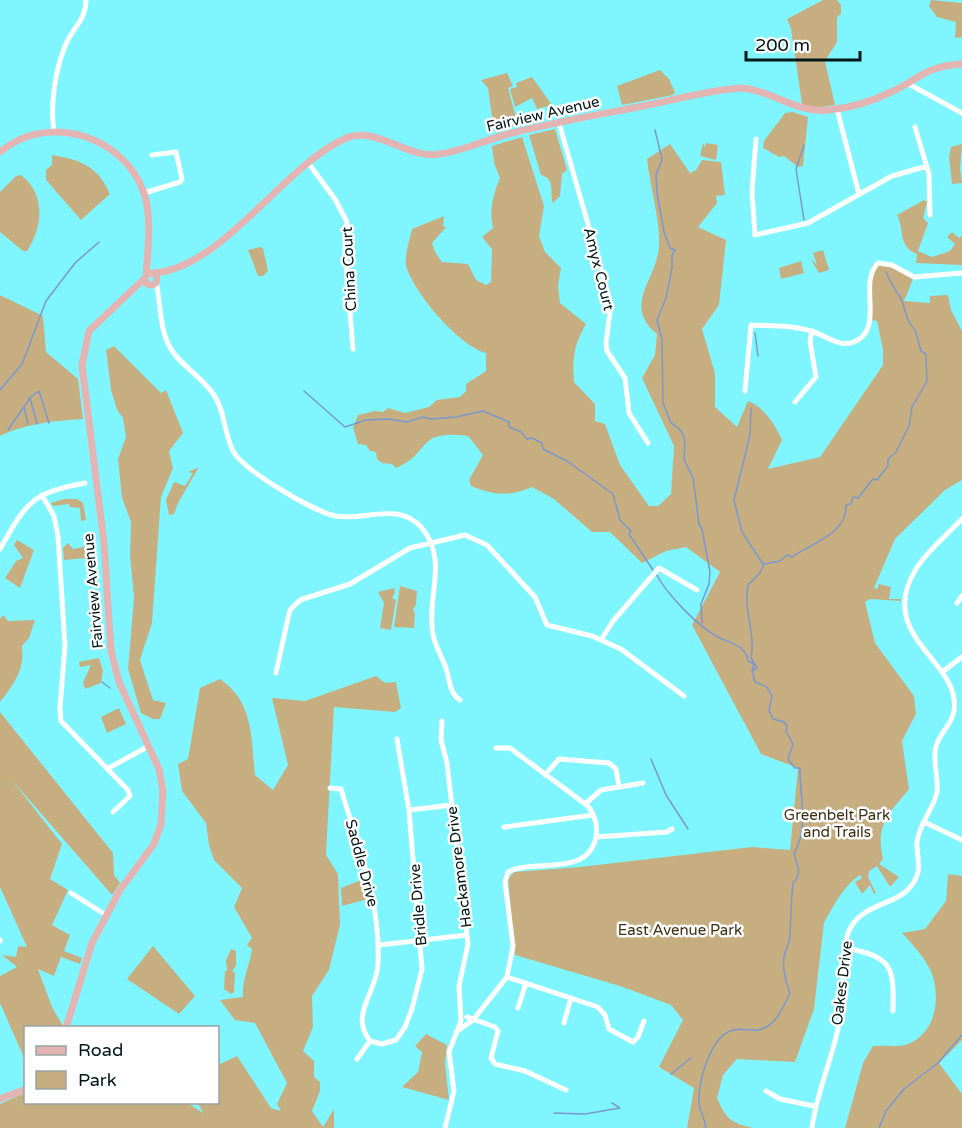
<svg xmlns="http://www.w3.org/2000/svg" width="962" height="1128" viewBox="0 0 962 1128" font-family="'Varela Round',sans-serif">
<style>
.green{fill:#c7ae80}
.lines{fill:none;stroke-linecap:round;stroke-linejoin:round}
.stream{stroke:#7a98cd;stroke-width:1.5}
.minor{stroke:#fff;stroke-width:5}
.major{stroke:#e3b4b2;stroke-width:7}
.labels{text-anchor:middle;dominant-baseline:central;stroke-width:5;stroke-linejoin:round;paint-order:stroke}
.street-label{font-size:15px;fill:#001618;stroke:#fff}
.park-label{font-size:15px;fill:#3d2f13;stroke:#fff}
</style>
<rect width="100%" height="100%" fill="#7ff6ff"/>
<path class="green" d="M823,0H837L841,5V14L837,17V42L825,61L835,105L813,108L802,104L791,29L787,19Z
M931,0L962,3V37L955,38L956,22L937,17L929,6Z
M660,70L669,79L675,92L673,95L622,105L617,86Z
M507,73L513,86L508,88L518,125L494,131L488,88L481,80Z
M532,77L552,105L537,109L532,98L515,107L510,89L517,87L516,83Z
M793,112L808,117L803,166L798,167L784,156L779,157L763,148L764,141L785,113Z
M555,129L567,170L562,174L560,196L553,203C549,192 556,179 541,175L529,135Z
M522,137L544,206L539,236L545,252L561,268L558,286L560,303L586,324C574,344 572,360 574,382L595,404V421L605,424L620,465L649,506H658L671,494L674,446L642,378L655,355L657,334C621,305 658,278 659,246C660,219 650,186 647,159L670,144L690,173L696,170L702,160L721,162L725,195L716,196L717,203L698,227L726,240L719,305L702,329L715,373V407L737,427L748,401C764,407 775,424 782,440L768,469L820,457L883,365V350L877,321L871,320L870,279L873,264L881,263L914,277L904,301L930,303V296L948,295L951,310L962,331V480L945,490L895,539L874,588L877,589L879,584L891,587L889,599H901V601L870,599L865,602L875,643L914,696L916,714L902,741L909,789C889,814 875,824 883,859L879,864L899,877L890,887L877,866L869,871L868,877L876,893L874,894L870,885L862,894L855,882L862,878L860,875C844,885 833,907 824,923L814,1009L795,1062L737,1059L723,1075L717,1098C727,1120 730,1122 753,1128H687L694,1088L659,1067L683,1020L671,1005L620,986L515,955L508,879L514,872L580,867L752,847L790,850L798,768L761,754L692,625L720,572L686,547L666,551L642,563L610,532H592L554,499L532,487C510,497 493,495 471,486L469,480L483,455L468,436C415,429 432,453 396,468L392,464L382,463L377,459L376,452L370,451L366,445L358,444L353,428L358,415L375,411L383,412L388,408L405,413L429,407L437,400L460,397L466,391V384L486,371V353C459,346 414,293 406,266C404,256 410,239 412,229L444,216L443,226L446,227L432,243L435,252L442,262L468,264L476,280L486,285L491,282L492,249L482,237L493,228C489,211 493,194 500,178L494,163L492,146Z
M703,143L705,147L706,143L718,145L716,160L700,156Z
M962,144L960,169L962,183L952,184L949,157L951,147Z
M52,155C81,160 98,166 110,194L81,220L46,180V170L52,165Z
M21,175C46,194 43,227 27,251H23L0,232V192L16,176Z
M924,200L927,202L923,218L928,223L918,251L932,257L950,251L955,244L947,237L952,232L959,238L962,236V265L916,263L917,254C897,246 905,230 897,215Z
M260,247L263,248L268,271L263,276H258L248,250Z
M823,250L829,270L819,273L810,258L817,265L813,253Z
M801,261L804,273L781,279L779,268Z
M0,295L43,316L46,352L78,379L83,419C53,421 27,423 0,436Z
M114,346L161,393L166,390L183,433L169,451L173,468L161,497L152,623L140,660L153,700L166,703L160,719H153L141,713L128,669L134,598L130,555L131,522L122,498L118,459L126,437L123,418L117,410L111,390L106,350Z
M199,467L178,503L174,514L169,515L166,500L174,482L185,486L193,473L188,472Z
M64,499H77L83,503L86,520L81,521L80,508L70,507L69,504L53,506L51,503Z
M17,540L34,550L20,588L5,578L16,561L23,558L14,545Z
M68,543L73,549L89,546L87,558L64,560L63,548Z
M400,586L417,591L416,605L413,609L415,613L414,628L394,627Z
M394,588L395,593L392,598L396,600L391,630L380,628L384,603L378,592Z
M3,615L8,621L35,620L29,638L22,646C25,670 14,684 0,702V619Z
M99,658L103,671L101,683L85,689L83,682L91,665L80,667L79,662Z
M376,676L385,683L396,682L401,708L395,712L334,707L326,855L338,874L340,925L329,970L312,996L313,1027L303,1051L314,1061V1077L320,1082V1091L312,1111L323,1127L334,1109V1128H0V1104L25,1093L26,1102L188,1103L203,1113L198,1103L218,1102V1065L237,1056L271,1108L281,1111L277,1104L287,1083L255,1023L235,1020L220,1000L243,997C241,982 250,965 252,949L247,945L252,938L234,907L242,888L214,860L209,845L206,823L182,791L178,764L188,759L200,688L220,679C254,702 251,738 255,775L273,790L288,765L272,698L305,701Z
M119,708L126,724L107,733L101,717Z
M0,712L113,853L114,875L120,883L112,895L11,779L62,844L50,879L68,890L52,925L70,935L64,951L82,958L80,964L61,957L54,976L38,969L52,1007L63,1026L26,1028L25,1060L0,1003V976L17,967L2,955L16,957L18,946L27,947L0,887Z
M948,874L962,876V1040L939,1063L962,1094V1128H845L863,1063L873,1046C883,1045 896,1047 905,1045C935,1036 941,1000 932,974C926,959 913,945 902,933L925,929L946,901Z
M364,879L368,899L342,906L341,888Z
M153,946L195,996L179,1014L127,979Z
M231,949L236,951V965L232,972H235L234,992L231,994L224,989L225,971H227L226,960Z
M426,1034L447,1045L445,1064L449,1100L402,1087L418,1072L422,1052L415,1046Z"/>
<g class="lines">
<path class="stream" d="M655,130L662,159L656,175L657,193L664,232L670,248L675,250L672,255V268L666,298L657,320L662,339L663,403L671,423C688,432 685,443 684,459L693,478L699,524L702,529L710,572L709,584L701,604L702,623
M804,220L796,169L804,145
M755,333L758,356
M0,390L22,364L46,301L75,263L99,242
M304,391L345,427L366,420L388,419L407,422L423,417L431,419L456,417L483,411L509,422V427L521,432L527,439L532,438L542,443L543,449L567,461L613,494L620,520L631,531L629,534L653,570
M29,398L39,391L49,423
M751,408L750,435L734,500L742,532L763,564
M28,424L24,407L30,398L37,424
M8,430L23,408
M656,574C667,594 697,626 718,637C729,643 746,645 748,661L754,664L752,671L755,682L767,687L772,696L769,711L773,719L784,722L787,726L786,731L793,744L788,759L795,768H800C799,795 810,827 794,853C796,865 804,872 793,883C791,900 791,917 790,935C790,941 787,947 785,953C781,963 786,984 790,993C783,1008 775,1028 757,1030C750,1031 742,1028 734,1030C711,1034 698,1081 699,1101C699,1110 705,1119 706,1128
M752,671L757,668L751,658C756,633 743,610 748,585L760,573L764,564L780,561L787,555L792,557C811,543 847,535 846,505L851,504L853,497L858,498L873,479L877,480L888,466V459L896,452L909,426L912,407L927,381L926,354L921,351L915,330C905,321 906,307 900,297C894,288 890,282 886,272
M102,682L110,688
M651,759L666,795L688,829
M671,1074L691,1058
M554,1113L585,1114L620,1108L612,1103
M879,1128L886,1111L904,1089L938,1063L962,1035"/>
<path class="minor" d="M907,83L962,113
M837,109L859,194
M559,123L611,304L606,343L607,351L625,378L629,413L648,443
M915,127L929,174L930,215
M54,131C50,106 55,71 65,46C72,28 86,21 86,0
M756,139L752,191L755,235L808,223L892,176L927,166
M309,164L335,199L347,222L345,250L353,349
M144,193L180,182L182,179L176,152L152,155
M156,282C162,307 158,335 176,356C187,369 204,380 214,395C225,411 224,433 233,451C243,470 314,512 336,516C366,521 398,501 422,528C449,561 426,597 433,634C435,646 442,657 446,668C450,680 449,693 460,700
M745,391L751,325C771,326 793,325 811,331C825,335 839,348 854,342C886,328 857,284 878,263L892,265L914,277L962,273
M795,402L816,377L810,341L812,331
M42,495L54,516L58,536L65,646L60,707L61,721L128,790L130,796L113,812
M0,549C26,503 31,493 85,483
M957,603L962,596
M601,640L613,621L659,568L697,590
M942,672L962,657
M276,673L288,618L290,610L300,600L350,584L410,548L465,535L487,545L535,597L547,625L592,636L621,649L684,696
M442,721L441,740L447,763L468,944L459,986L461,1021L449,1052L454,1091L445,1128
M107,769L149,746
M545,775L559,759L609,763L616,769L619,786
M330,788L341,789C358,846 381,903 378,964C377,993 349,1014 370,1041
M585,804L601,790L643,783
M409,810L452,805
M924,822L962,840
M504,827L593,815
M596,837L667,832L672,829
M71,893L106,915
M0,940V941
M379,945L467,935
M846,948C893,957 894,967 893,1011
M507,977L598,1007L605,1015L609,1029L633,1042L638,1037L644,1021
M518,1008L526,983
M467,1017L495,1027L498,1031L491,1058L495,1064L525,1071L566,1090
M564,1023L571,998
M456,1032L473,1020L507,977L513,946L505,882L508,872C534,858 588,878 596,837C598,827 595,815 588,806L510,748H496
M370,1041L382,1044L396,1040L405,1027L412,1009L422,969L409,810L397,739
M357,1059L370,1041
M766,1091L780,1099L814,1106
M812,1128C817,1089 835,1053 841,1014C845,990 840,955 848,933C862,899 903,908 916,878C922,866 916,854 917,842C919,824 933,810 937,792C939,777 932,761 936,747C939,733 952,725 954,711C962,661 874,637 916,569C927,551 947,535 962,519"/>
<path class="major" d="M0,152C47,112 124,135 144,193C152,217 148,250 146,276
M145 279a6 6 0 1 1 12 0a6 6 0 1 1-12 0Z
M154,273C222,268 283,167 344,139C377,124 406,160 440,154C462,151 483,141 505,135C550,123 597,115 643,106C675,100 708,90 741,88C772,90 797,114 829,110C849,108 873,101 891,92C921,78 926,66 962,64
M66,1028L92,943L120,890L154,844L161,824L163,791L159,769L119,682L111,651L104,543L82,365L89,331L145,278
M0,1099L26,1089"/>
</g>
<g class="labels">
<g class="street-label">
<text transform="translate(543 114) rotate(-13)">Fairview Avenue</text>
<text transform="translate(349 269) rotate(-93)">China Court</text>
<text transform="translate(599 269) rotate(76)">Amyx Court</text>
<text transform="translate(93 591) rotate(-95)">Fairview Avenue</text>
<text transform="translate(362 863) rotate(75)">Saddle Drive</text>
<text transform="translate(459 867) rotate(-97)">Hackamore Drive</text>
<text transform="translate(418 905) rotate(-95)">Bridle Drive</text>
<text transform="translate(842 983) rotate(-83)">Oakes Drive</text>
</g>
<g class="park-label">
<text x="837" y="815">Greenbelt Park<tspan x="837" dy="17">and Trails</tspan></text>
<text x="680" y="930">East Avenue Park</text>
</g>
</g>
<rect x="24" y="1026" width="195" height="78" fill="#ffffff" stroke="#99a2a3" stroke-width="1.5"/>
<rect x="36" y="1046" width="30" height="9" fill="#e3b4b2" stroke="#99a2a3" stroke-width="1.5"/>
<text x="78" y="1056" font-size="18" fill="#001618">Road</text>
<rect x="36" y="1071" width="30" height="18" fill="#c7ae80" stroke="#99a2a3" stroke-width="1.5"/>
<text x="78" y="1086" font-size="18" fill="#001618">Park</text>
<path d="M746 51v9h114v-9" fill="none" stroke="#001618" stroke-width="3"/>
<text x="755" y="51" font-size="18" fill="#001618" stroke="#ffffff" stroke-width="4.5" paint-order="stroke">200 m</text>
</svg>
